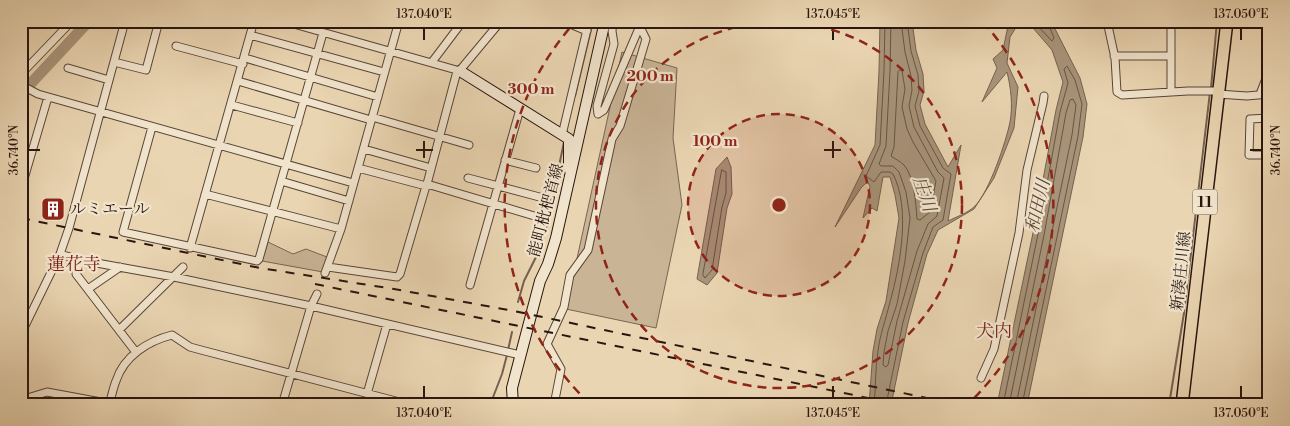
<svg xmlns="http://www.w3.org/2000/svg" width="1290" height="426" viewBox="0 0 1290 426" font-family="'Libre Bodoni','Noto Serif JP',serif">
<style>
.green{fill:#c9b496;stroke:#796452}
.water{fill:#a8947a;stroke:#75614f}
.lines{fill:none;stroke-linecap:round;stroke-linejoin:round}
.shore{stroke:#685444;stroke-width:1}
.stream{stroke:#75614f;stroke-width:2}
.river{stroke:#a8947a;stroke-width:11}
.street-casing{stroke:#594537;stroke-width:9}
.secondary-casing{stroke:#29150e;stroke-width:12}
.primary-casing{stroke:#29150e;stroke-width:14}
.street{stroke:#f1e4cd;stroke-width:7}
.secondary{stroke:#f1e4cd;stroke-width:10}
.primary{stroke:#ead5b2;stroke-width:11}
.rail{stroke:#29150e;stroke-width:2;stroke-dasharray:9 9;stroke-linecap:butt}
.ticks{fill:none;stroke:#29150e;stroke-width:2}
.ring{fill:none;stroke:#8f2418;stroke-width:2.5;stroke-dasharray:9 6}
.labels{text-anchor:middle;dominant-baseline:central;stroke-width:4.5;stroke-linejoin:round;paint-order:stroke}
.shield{fill:#f1e4cd;stroke:#655347;stroke-width:1}
.shield-label{font-size:15px;font-weight:bold;fill:#29150e}
.poi-label{font-size:16px;fill:#29150e;stroke:#f1e4cd;text-anchor:start}
.street-label{font-size:16px;fill:#29150e;stroke:#f1e4cd}
.water-label{font-size:18px;font-style:italic;fill:#5c4839;stroke:#f1e4cd}
.neighbourhood-label{font-size:18px;fill:#7a1f14;stroke:#f1e4cd}
.centre{fill:#8f2418;stroke:#f1e4cd;stroke-width:2.5}
.ring-label{font-size:15px;text-anchor:middle;font-weight:bold;fill:#8f2418;stroke:#f1e4cd;stroke-width:4.5;stroke-linejoin:round;paint-order:stroke}
.neatline{fill:none;stroke:#29150e;stroke-width:2}
.ticks-label{font-size:12px;text-anchor:middle;fill:#29150e}
</style>
<rect width="100%" height="100%" fill="#ead5b2"/>
<filter id="stains"><feTurbulence type="fractalNoise" baseFrequency=".004" numOctaves="4"/><feColorMatrix values="0 0 0 0 .2 0 0 0 0 .09 0 0 0 0 .02 0 0 0 .5 -.17"/></filter>
<radialGradient id="worn" r=".72"><stop offset=".6" stop-color="#630" stop-opacity="0"/><stop offset="1" stop-color="#630" stop-opacity=".3"/></radialGradient>
<path class="green" d="M622,52L677,68L673,138L682,205L656,328L566,309Z
M268,242L293,254L306,249L327,257L323,272L262,261Z"/>
<path class="water" d="M880,21H912L916,50L923,74L924,91L920,105L925,124L948,167L961,145L948,221C956,217 968,213 975,206C989,192 1006,142 1010,122C1013,106 1011,88 1007,72L982,102L997,68L993,59L1003,50L1009,21H1020L1010,37L1007,63L1018,87L1014,128L994,178L974,209L938,230L927,254L908,323L891,405H869L873,351L877,329L886,301L899,218L895,195L890,177H883L877,211L872,208L863,218L870,186L867,182L861,188L835,227L875,145L879,71Z
M1027,21H1051L1080,78L1087,104L1083,137L1027,405H997L1033,233L1056,110L1063,82L1052,50Z
M727,157L731,167L732,194L727,208L717,273L707,285L697,279L716,169Z"/>
<g class="lines">
<path class="shore" d="M891,21L890,71L886,146L879,164L881,166H893L899,172L906,192L910,218L905,261L897,304L888,331L884,352L883,365L886,367L888,365L897,321L917,251L928,224L937,216L944,178L938,172L914,127L909,106L912,90L911,76L905,52L901,21
M1033,21L1052,41L1054,38L1047,21
M900,70L902,71L905,89L902,107L907,129L913,142L936,181L930,212L920,220L917,219C916,204 914,176 904,165C900,161 895,159 891,156L894,147L898,72Z
M722,170L726,172V193L722,207L712,270L705,278L703,275Z
M874,405C876,387 875,369 878,351C880,334 886,319 890,302C900,266 911,209 893,174L890,172H881L874,182L866,176L880,145L884,71L885,21
M886,405L903,322L923,253L933,227L943,220L951,174L943,168L920,126L915,106L919,91L918,75L911,51L907,21
M1003,405L1038,234L1060,112L1068,83L1064,69L1067,66L1075,80L1082,104L1078,136L1022,405
M1009,405L1044,235L1066,113L1070,100L1073,99L1076,105L1072,135L1016,405"/>
<path class="stream" d="M1211,88L1217,21
M575,96L593,21
M518,302L524,281L536,257L545,233L564,142
M508,350L512,332
M490,405L502,374L507,355
M1169,405L1184,313L1210,92"/>
<path class="river" d="M21,94L89,21"/>
<g class="street-casing">
<path id="street" d="M283,21L460,71
M563,21L587,31
M613,21L612,31L614,44L597,106L598,114L604,110L642,21
M1107,21L1115,58L1117,92L1122,95L1188,91H1219
M1171,21V92
M320,31L323,21
M250,35L384,72
M176,46L243,64
M1114,56H1171
M245,58L378,97
M114,62L146,70L159,21
M432,62L463,21
M68,68L109,80
M21,74L72,21
M238,81L371,120
M21,85L38,94L353,183
M1218,94L1247,96L1269,94
M1260,94L1269,71
M232,105L298,123
M372,117L469,145
M1269,118L1250,119L1249,155H1269
M152,127L123,232L257,261L259,259L323,33
M562,135L589,21
M364,149L431,168
M505,160L536,168
M358,168L426,186L427,184L541,218
M468,178L547,199
M281,181L349,201
M427,184L456,75L501,21
M21,189L48,97
M205,194L341,229
M190,248L254,21
M60,254L80,260L174,277L311,306L520,355
M80,260L76,274L135,351
M328,267L397,277L400,274L426,186
M325,273L341,229L399,21
M470,285L520,109
M88,289L120,267
M119,330L183,267
M21,334L60,254L69,228L125,21
M981,378L994,349L1019,233L1027,170L1043,103L1044,96
M367,394L387,324
M21,400L47,392L117,405
M109,404C112,396 113,388 116,381C124,356 148,341 172,335L190,347L201,350L411,405
M282,405L311,306L317,294
M554,405L561,369L547,344L564,307L570,275L588,250L612,139L620,126L646,39L640,27"/>
</g>
<g class="secondary-casing">
<path id="secondary" d="M460,71L569,139V169
M513,405L512,388L540,281L548,264L556,238L605,21"/>
</g>
<g class="primary-casing">
<path id="primary" d="M1182,405L1227,21"/>
</g>
<use href="#street" class="street"/>
<use href="#secondary" class="secondary"/>
<use href="#primary" class="primary"/>
<path class="rail" d="M21,218L260,268L394,289L514,311L960,405
M315,284L902,405"/>
</g>
<path class="ticks" d="M424,28V40M833,28V40M1241,28V40M424,141V158M833,141V158M28,150H40M416,150H433M824,150H841M1250,150H1262M424,386V398M833,386V398M1241,386V398"/>
<circle cx="779" cy="205" r="91" fill="#8f2418" fill-opacity=".12"/>
<g class="ring">
<circle cx="779" cy="205" r="91"/>
<circle cx="779" cy="205" r="183"/>
<path d="M590 404A274 274 0 0 1 575 22M983 22A274 274 0 0 1 968 404"/>
</g>
<defs>
<g id="building-square" transform="scale(1.25)"><rect x="-9" y="-9" width="18" height="18" rx="4" fill="#8f2418" stroke="#f1e4cd"/><path d="M-4-6H4V6H1V3H-1V6H-4ZM-2.5-4.3h1.7v1.8h-1.7ZM.8-4.3h1.7v1.8H.8ZM-2.5-1h1.7V.8h-1.7ZM.8-1h1.7V.8H.8Z" fill="#fff"/></g>
</defs>
<g fill-rule="evenodd">
<use href="#building-square" x="53" y="209"/>
</g>
<g class="labels">
<rect class="shield" x="1192.5" y="189.5" width="25" height="25" rx="4"/>
<g class="shield-label">
<text x="1205" y="202">11</text>
</g>
<g class="poi-label">
<text x="70" y="209">ルミエール</text>
</g>
<g class="street-label">
<text transform="translate(546 210) rotate(-75)">能町枇杷首線</text>
<text transform="translate(1181 271) rotate(-84)">新湊庄川線</text>
</g>
<g class="water-label">
<text transform="translate(924 194) rotate(71)">庄川</text>
<text transform="translate(1038 206) rotate(-77)">和田川</text>
</g>
<g class="neighbourhood-label">
<text x="74" y="264">蓮花寺</text>
<text x="994" y="331">犬内</text>
</g>
</g>
<circle cx="779" cy="205" r="8" class="centre"/>
<g class="ring-label">
<text x="650" y="81">200 m</text>
<text x="531" y="94">300 m</text>
<text x="715" y="146">100 m</text>
</g>
<rect width="1290" height="426" fill="none" stroke="#ead5b2" stroke-width="55"/>
<rect x="28" y="28" width="1234" height="370" class="neatline"/>
<g class="ticks-label">
<text x="424" y="18">137.040°E</text>
<text x="833" y="18">137.045°E</text>
<text x="1241" y="18">137.050°E</text>
<text transform="translate(14 150) rotate(-90)" y="4">36.740°N</text>
<text transform="translate(1276 150) rotate(-90)" y="4">36.740°N</text>
<text x="424" y="417">137.040°E</text>
<text x="833" y="417">137.045°E</text>
<text x="1241" y="417">137.050°E</text>
</g>
<rect width="100%" height="100%" filter="url(#stains)"/>
<rect width="100%" height="100%" fill="url(#worn)"/>
</svg>
